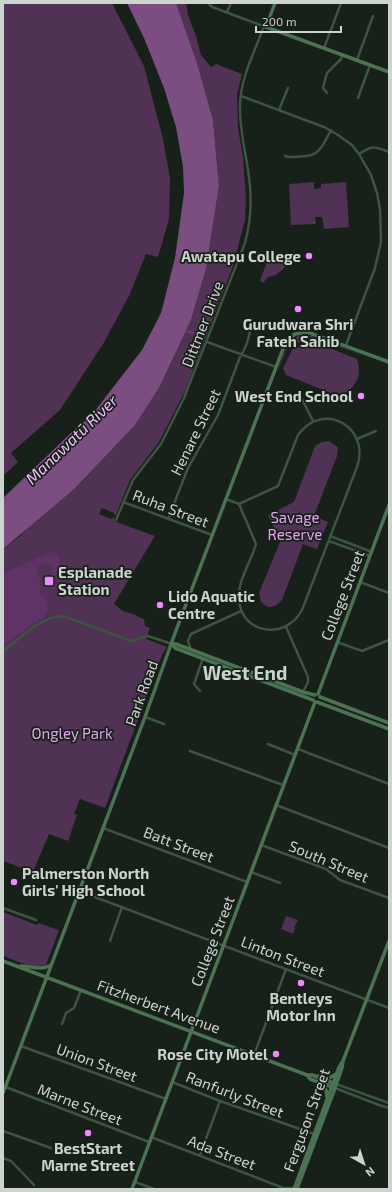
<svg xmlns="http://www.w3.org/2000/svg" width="392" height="1192" viewBox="0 0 392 1192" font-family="'Exo 2',sans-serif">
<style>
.green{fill:#503254}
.forest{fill:#5f3366}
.water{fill:#7b4d81}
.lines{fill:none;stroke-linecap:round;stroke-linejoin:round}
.stream{stroke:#7b4d81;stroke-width:1}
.street{stroke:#3c5440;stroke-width:2.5}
.secondary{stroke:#4b7252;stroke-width:3.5}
.poi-dot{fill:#ec8cfa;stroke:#172019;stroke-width:1.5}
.labels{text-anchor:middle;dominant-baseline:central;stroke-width:3.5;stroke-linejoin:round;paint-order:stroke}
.poi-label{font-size:15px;font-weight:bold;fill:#cdd3ce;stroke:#172019;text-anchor:end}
.street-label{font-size:15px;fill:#cdd3ce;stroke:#172019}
.park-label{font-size:15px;fill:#e6a2ef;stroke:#172019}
.water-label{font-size:16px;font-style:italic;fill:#f6c0fe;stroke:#172019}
.district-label{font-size:19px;font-weight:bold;fill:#c9d5cb;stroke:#172019}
</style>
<rect width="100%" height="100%" fill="#172019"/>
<path class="green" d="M3,3H112L144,66L163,139L170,178L169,219L158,257L146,254L129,296L103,344L60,410L11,453L18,462L3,476Z
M176,3H186L188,15L196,36L201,55L211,67L216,64L242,74L237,95L238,128L243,157L246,199L245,220L233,266L186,389L159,442L130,480L116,515H114V513L102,508L99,514L111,519L114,517L115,521L119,523L155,536L114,604L123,611L136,615V616L144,619L145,626L150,628L146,639L167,647L162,655L105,808L80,799L74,814L77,815L68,841L49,834L33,872L3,861V549L20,536L160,386L191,320L206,269L219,186L213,120L197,63Z
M314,182V189L321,188V184L346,182L349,227L324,229L322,217H315L316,224L291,225L289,184Z
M271,252L289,258L288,262L283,269L276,275L268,277L263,283L260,280Z
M300,335L311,336L380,362L314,338L288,346L277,372C282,359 285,341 300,335Z
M313,343H317L357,359C363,377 355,390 338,396L286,375L283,368L292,350L294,348Z
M329,441L338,447L337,456L314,516L328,522L317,549L303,544L282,600C275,608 268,610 261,602L259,593L280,542L268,515L294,502L315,446L322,442Z
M3,912L37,925L38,923L59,930L46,965C31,969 17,961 3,956Z
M286,916L298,920L295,926H294L295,928L293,934L281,929Z"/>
<path class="forest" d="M53,551L58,557L60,562L54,578L51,576L53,568L48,563L41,564L37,568V572L40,581V593L46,599L49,609L45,616L3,645V575L8,571Z"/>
<path class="water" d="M127,3H176L197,63L213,120L219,186L206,269L191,320L160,386L135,425L73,490L3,549V498L72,432L91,416L142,350L161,313L175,258L184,193L183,167L176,127L164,88L144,38Z"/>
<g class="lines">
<path class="stream" d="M186,331L194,333"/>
<path class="street" d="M208,3L212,7L266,27
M227,12L231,3
M324,48L341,3
M357,60L373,16
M327,93L323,88L327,73L341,59L342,55
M241,96L324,127L338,135L352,145L359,154L371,175L377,193L380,209L381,242L375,268L346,345
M358,98L370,65
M279,110L288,88
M359,154C372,145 374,146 389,152
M285,156L288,157C318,156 317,157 331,130
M207,342L276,367
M302,399L313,421
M357,439L376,431
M226,499L239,504L278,486L298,435C323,400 371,427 357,467L302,610C286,640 242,635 239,600C237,581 251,562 256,544L239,504
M123,502L212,535
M168,519L188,468L218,415L240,357C245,349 249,340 250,330
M116,520L133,480L161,444L184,398L245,243C251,221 252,199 249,177C246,153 239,129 240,104C241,77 255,51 264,26
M330,536L372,552
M329,541L370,556
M360,582L389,593
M286,627L308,677V682L303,692
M337,642L362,651L389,640
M190,650V647L188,641L191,634L241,611
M3,651C21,638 39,617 63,616L131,641L148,636L172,644
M200,691L194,684L203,658
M145,717L164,724
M268,744L295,755
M298,749L389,784
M190,751L283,785
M276,805L389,848
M103,828L247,882
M261,845L326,869L340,880L389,898
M251,872L280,883
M79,891L389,1008
M3,908L36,920
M110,941L122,907
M62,1024L66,1013L74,1008L81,990
M21,1046L166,1099
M254,1055L286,969
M172,1082L220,1101L314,1134
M336,1084L389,1103
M3,1086L149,1142
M335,1088L379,1105L389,1108
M3,1131L51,1148
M151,1137L286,1189
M200,1155L220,1101
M3,1158L11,1161L34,1185
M135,1182L154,1189
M286,1188H297L301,1189"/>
<path class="secondary" d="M275,3L266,27L389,72
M172,644H176L303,692L315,695
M172,644L175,648L313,700
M318,694L389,505
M320,697L389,723
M317,702L389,729
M3,961L307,1075L310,1079L335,1088
M21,966C31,966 41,971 51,965
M307,1075H312L333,1083
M317,1076L329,1078L336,1074
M321,1083L326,1090L327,1097
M3,1093L145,717L174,636L286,341L295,334L307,332L389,362
M132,1189L315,702
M294,1189L339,1067L343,1061L389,941
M297,1189L334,1091L342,1068L343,1062"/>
</g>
<g class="poi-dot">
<circle cx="309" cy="256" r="4"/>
<circle cx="298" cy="309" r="4"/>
<circle cx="361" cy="396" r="4"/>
<rect x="44" y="576" width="10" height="10" rx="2"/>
<circle cx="160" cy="605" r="4"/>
<circle cx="14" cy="882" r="4"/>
<circle cx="301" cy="983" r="4"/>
<circle cx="276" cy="1054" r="4"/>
<circle cx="88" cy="1133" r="4"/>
</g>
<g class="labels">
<g class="poi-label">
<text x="301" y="256">Awatapu College</text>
<text x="298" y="324" text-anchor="middle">Gurudwara Shri<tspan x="298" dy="17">Fateh Sahib</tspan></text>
<text x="353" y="396">West End School</text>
<text x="58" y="572" text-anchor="start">Esplanade<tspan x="58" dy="17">Station</tspan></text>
<text x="168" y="596" text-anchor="start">Lido Aquatic<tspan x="168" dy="17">Centre</tspan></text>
<text x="22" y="873" text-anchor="start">Palmerston North<tspan x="22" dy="17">Girls' High School</tspan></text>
<text x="301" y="998" text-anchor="middle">Bentleys<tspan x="301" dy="17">Motor Inn</tspan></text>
<text x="268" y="1054">Rose City Motel</text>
<text x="88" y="1148" text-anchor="middle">BestStart<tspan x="88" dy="17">Marne Street</tspan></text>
</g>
<g class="street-label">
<text transform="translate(202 324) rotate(-69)">Dittmer Drive</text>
<text transform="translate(195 432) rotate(-64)">Henare Street</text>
<text transform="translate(171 508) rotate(21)">Ruha Street</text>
<text transform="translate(342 595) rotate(-69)">College Street</text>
<text transform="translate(141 693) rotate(-70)">Park Road</text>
<text transform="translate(179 844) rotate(21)">Batt Street</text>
<text transform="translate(329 861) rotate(23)">South Street</text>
<text transform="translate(212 941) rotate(-69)">College Street</text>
<text transform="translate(283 956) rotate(21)">Linton Street</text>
<text transform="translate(159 1006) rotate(20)">Fitzherbert Avenue</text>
<text transform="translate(97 1062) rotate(20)">Union Street</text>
<text transform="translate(235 1094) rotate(21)">Ranfurly Street</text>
<text transform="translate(80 1104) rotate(21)">Marne Street</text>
<text transform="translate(306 1120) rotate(-70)">Ferguson Street</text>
<text transform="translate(222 1152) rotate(21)">Ada Street</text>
</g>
<g class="park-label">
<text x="295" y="517">Savage<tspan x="295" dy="17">Reserve</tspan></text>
<text x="72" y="733">Ongley Park</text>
</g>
<g class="water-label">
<text transform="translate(71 439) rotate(-44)">Manawatū River</text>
</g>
<g class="district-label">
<text x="245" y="672">West End</text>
</g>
</g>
<rect width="392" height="1192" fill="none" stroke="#cdd3ce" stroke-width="8"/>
<g transform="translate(364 1164) rotate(141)" stroke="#172019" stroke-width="3" paint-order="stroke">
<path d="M0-3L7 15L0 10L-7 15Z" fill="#cdd3ce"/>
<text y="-6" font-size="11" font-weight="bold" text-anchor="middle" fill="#cdd3ce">N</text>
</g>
<path d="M256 26v6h85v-6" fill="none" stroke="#cdd3ce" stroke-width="2"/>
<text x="262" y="26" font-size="12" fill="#cdd3ce" stroke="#172019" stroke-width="3" paint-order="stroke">200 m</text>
</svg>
